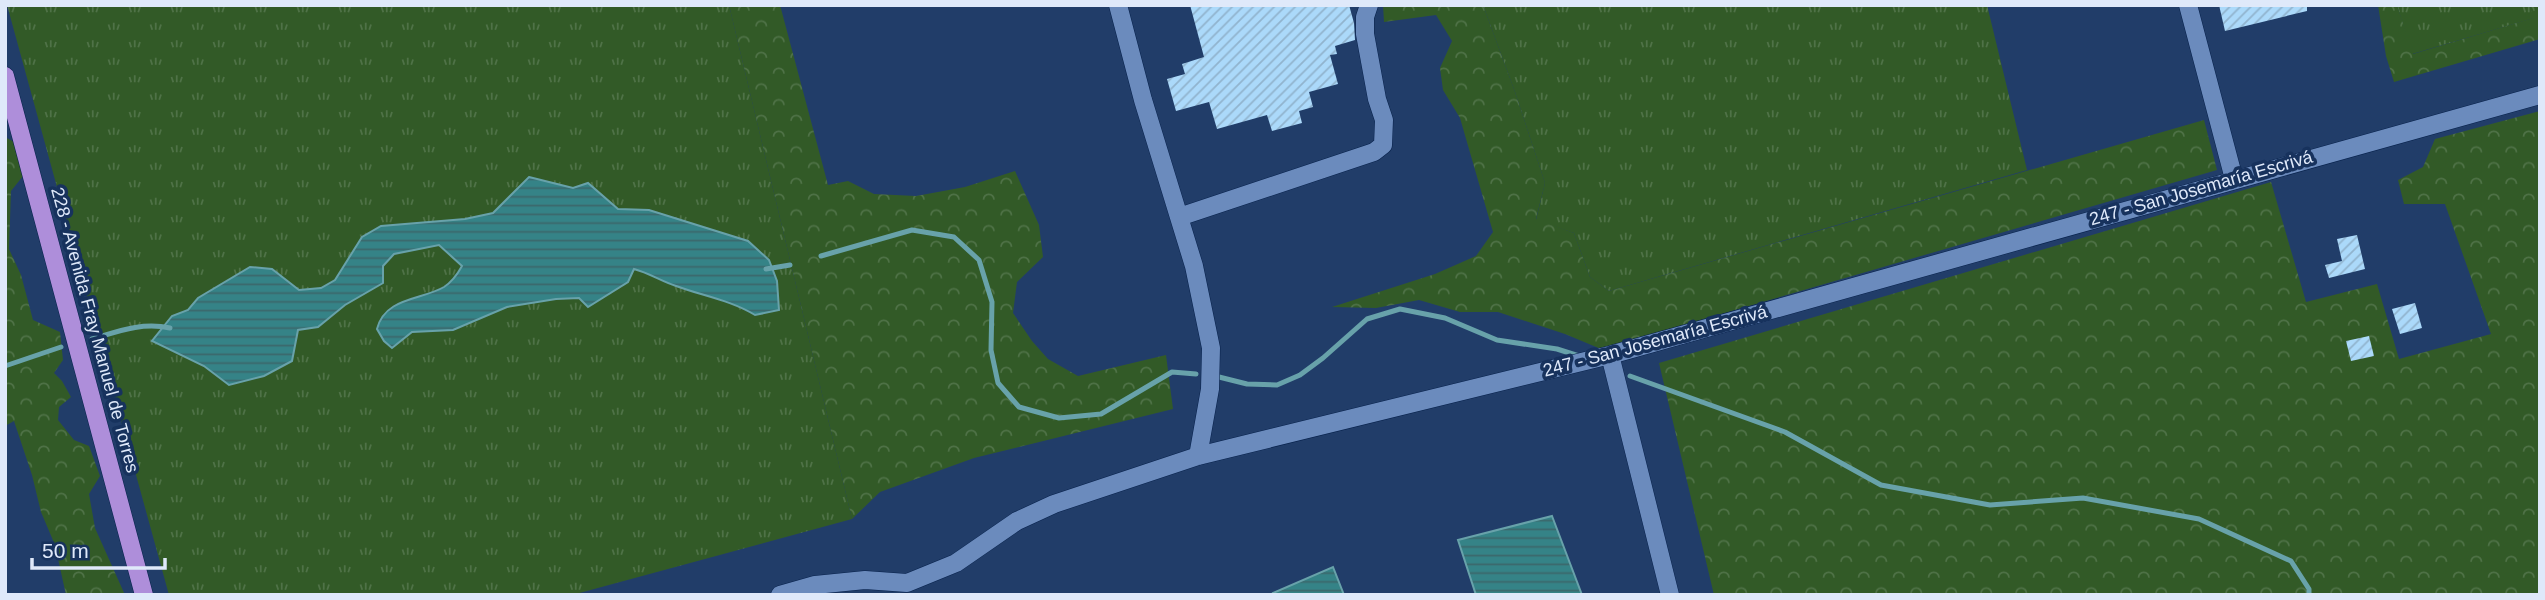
<svg xmlns="http://www.w3.org/2000/svg" width="2545" height="600" viewBox="0 0 2545 600" font-family="Arial,sans-serif">
<style>
.grass{fill:url(#grass-tufts)}
.forest{fill:url(#forest-crowns)}
.water{fill:url(#water-rules);stroke:#68a2aa;stroke-width:2}
.lines{fill:none;stroke-linecap:round;stroke-linejoin:round}
.stream{stroke:#68a2aa;stroke-width:5}
.building{fill:url(#building-hatch)}
.minor-casing{stroke:#08224c;stroke-width:19}
.major-casing{stroke:#08224c;stroke-width:19}
.minor{stroke:#6b8bbd;stroke-width:18}
.major{stroke:#ae8eda;stroke-width:18}
.labels{text-anchor:middle;dominant-baseline:central;stroke-width:7;stroke-linejoin:round;paint-order:stroke}
.street-label{font-size:18px;fill:#dfe9fa;stroke:#17325d}
</style>
<defs>
<pattern id="grass-tufts" width="24" height="20" patternUnits="userSpaceOnUse" patternTransform="scale(1.75)"><rect width="24" height="20" fill="#325a27"/><path d="M3 7l-1-3M5 7V3M7 7l1-3M15 17l-1-3M17 17v-4M19 17l1-3" fill="none" stroke="#4f7247"/></pattern>
<pattern id="forest-crowns" width="20" height="18" patternUnits="userSpaceOnUse" patternTransform="scale(1.75)"><rect width="20" height="18" fill="#325a27"/><path d="M2 6a3 3 0 1 1 6 0M12 15a3 3 0 1 1 6 0" fill="none" stroke="#4f7247"/></pattern>
<pattern id="water-rules" width="6" height="5" patternUnits="userSpaceOnUse" patternTransform="scale(1.75)"><rect width="6" height="5" fill="#358387"/><path d="M0 2.5h6" fill="none" stroke="#3b686c"/></pattern>
<pattern id="building-hatch" width="6" height="6" patternUnits="userSpaceOnUse" patternTransform="scale(1.75)"><rect width="6" height="6" fill="#abd9fa"/><path d="M-1 1l2-2M0 6l6-6M5 7l2-2" fill="none" stroke="#91b4ce"/></pattern>
</defs>
<rect width="100%" height="100%" fill="#213d69"/>
<path class="grass" d="M7,5H729L852,519L572,595H169Z
M1483,5H1987L2027,170L1609,291L1590,277L1574,233L1536,220L1545,183L1515,92Z
M2397,5H2530L2534,18L2412,54Z"/>
<path class="forest" d="M729,5H780L828,185L848,181L874,194L916,196L965,187L1015,171L1039,225L1043,257L1017,282L1013,313L1032,341L1048,359L1078,376L1166,355L1173,409L974,458L880,492L852,519Z
M1383,5H1483L1515,92L1545,183L1536,219L1574,233L1590,277L1609,291L2204,120L2217,170L1601,349L1565,334L1498,312H1460L1419,300L1376,308L1332,307L1435,274L1476,256L1493,232L1460,118L1443,90L1440,68L1452,41L1436,15L1384,22Z
M2378,5H2397L2413,54L2533,18L2530,5H2540V39L2394,82L2386,56Z
M2540,111V595H1714L1659,363L2271,182L2306,302L2377,284L2399,359L2491,334L2445,204H2404L2398,180L2423,167L2435,139Z
M5,137L16,143L23,176L11,191L9,249L21,275L33,320L60,332L63,360L54,373L62,381L71,397L59,407L58,420L74,440L89,446L100,476L89,494L95,528L125,595H66L55,545L41,512L32,475L14,421L5,426Z"/>
<path class="water" d="M529,177L573,188L588,183L618,209L649,210L748,241L769,260L777,281L779,310L755,315C730,300 703,296 676,286C661,281 649,273 634,269L628,282L588,307L579,298L556,299L507,307L453,330L412,332L392,348L384,341L377,329C385,297 422,300 444,287C452,282 457,275 462,266L439,245L394,254L383,266V283L345,305L318,327L298,330L292,361L264,376L229,385L204,366L152,341L172,316L188,310L198,298L250,267L272,269L299,290L321,288L335,280L362,237L381,226L465,219L493,213Z
M1552,516L1582,595H1476L1458,540Z
M1333,567L1344,595H1274L1273,593Z"/>
<g class="lines">
<path class="stream" d="M821,256L912,230L954,237L979,260L992,302L991,350L998,383L1019,407L1059,418L1101,414L1172,372L1196,374
M766,269L790,265
M92,339C119,331 142,322 170,328
M5,366L61,347
M1215,376L1247,384L1277,385L1300,375L1323,358L1367,319L1400,309L1445,318L1497,340L1557,349L1579,356
M1630,376L1785,432L1881,485L1990,505L2083,498L2199,519L2291,561L2309,589V595"/>
</g>
<path class="building" d="M1190,5H1349L1354,23L1355,40L1335,46L1337,54L1330,55L1338,84L1309,92L1313,107L1299,111L1302,123L1272,131L1267,115L1217,129L1209,102L1176,111L1167,79L1185,74L1182,64L1204,57Z
M2219,5H2307V11L2225,31Z
M2357,235L2365,269L2329,278L2325,265L2342,261L2337,239Z
M2415,303L2422,328L2400,334L2392,309Z
M2369,336L2374,356L2351,361L2346,341Z"/>
<g class="lines">
<g class="minor-casing">
<path id="minor" d="M1118,5L1143,100L1194,266L1211,348L1210,389L1198,456
M2188,5L2234,179
M1179,217L1374,152L1383,145L1384,120L1377,99L1365,34V17L1369,5
M1610,355L1670,595
M780,595L815,585L865,580L907,583L956,563L1017,521L1054,504L1198,456L1610,355L2540,95"/>
</g>
<g class="major-casing">
<path id="major" d="M5,76L144,595"/>
</g>
<use href="#minor" class="minor"/>
<use href="#major" class="major"/>
</g>
<g class="labels">
<g class="street-label">
<text transform="translate(2201 188) rotate(-16)">247 - San Josemaría Escrivá</text>
<text transform="translate(95 330) rotate(75)">228 - Avenida Fray Manuel de Torres</text>
<text transform="translate(1655 341) rotate(-15)">247 - San Josemaría Escrivá</text>
</g>
</g>
<rect width="2545" height="600" fill="none" stroke="#dfe9fa" stroke-width="14"/>
<path d="M32 558v10h133v-10" fill="none" stroke="#dfe9fa" stroke-width="3.5"/>
<text x="42" y="558" font-size="21" fill="#dfe9fa" stroke="#17325d" stroke-width="5" paint-order="stroke">50 m</text>
</svg>
